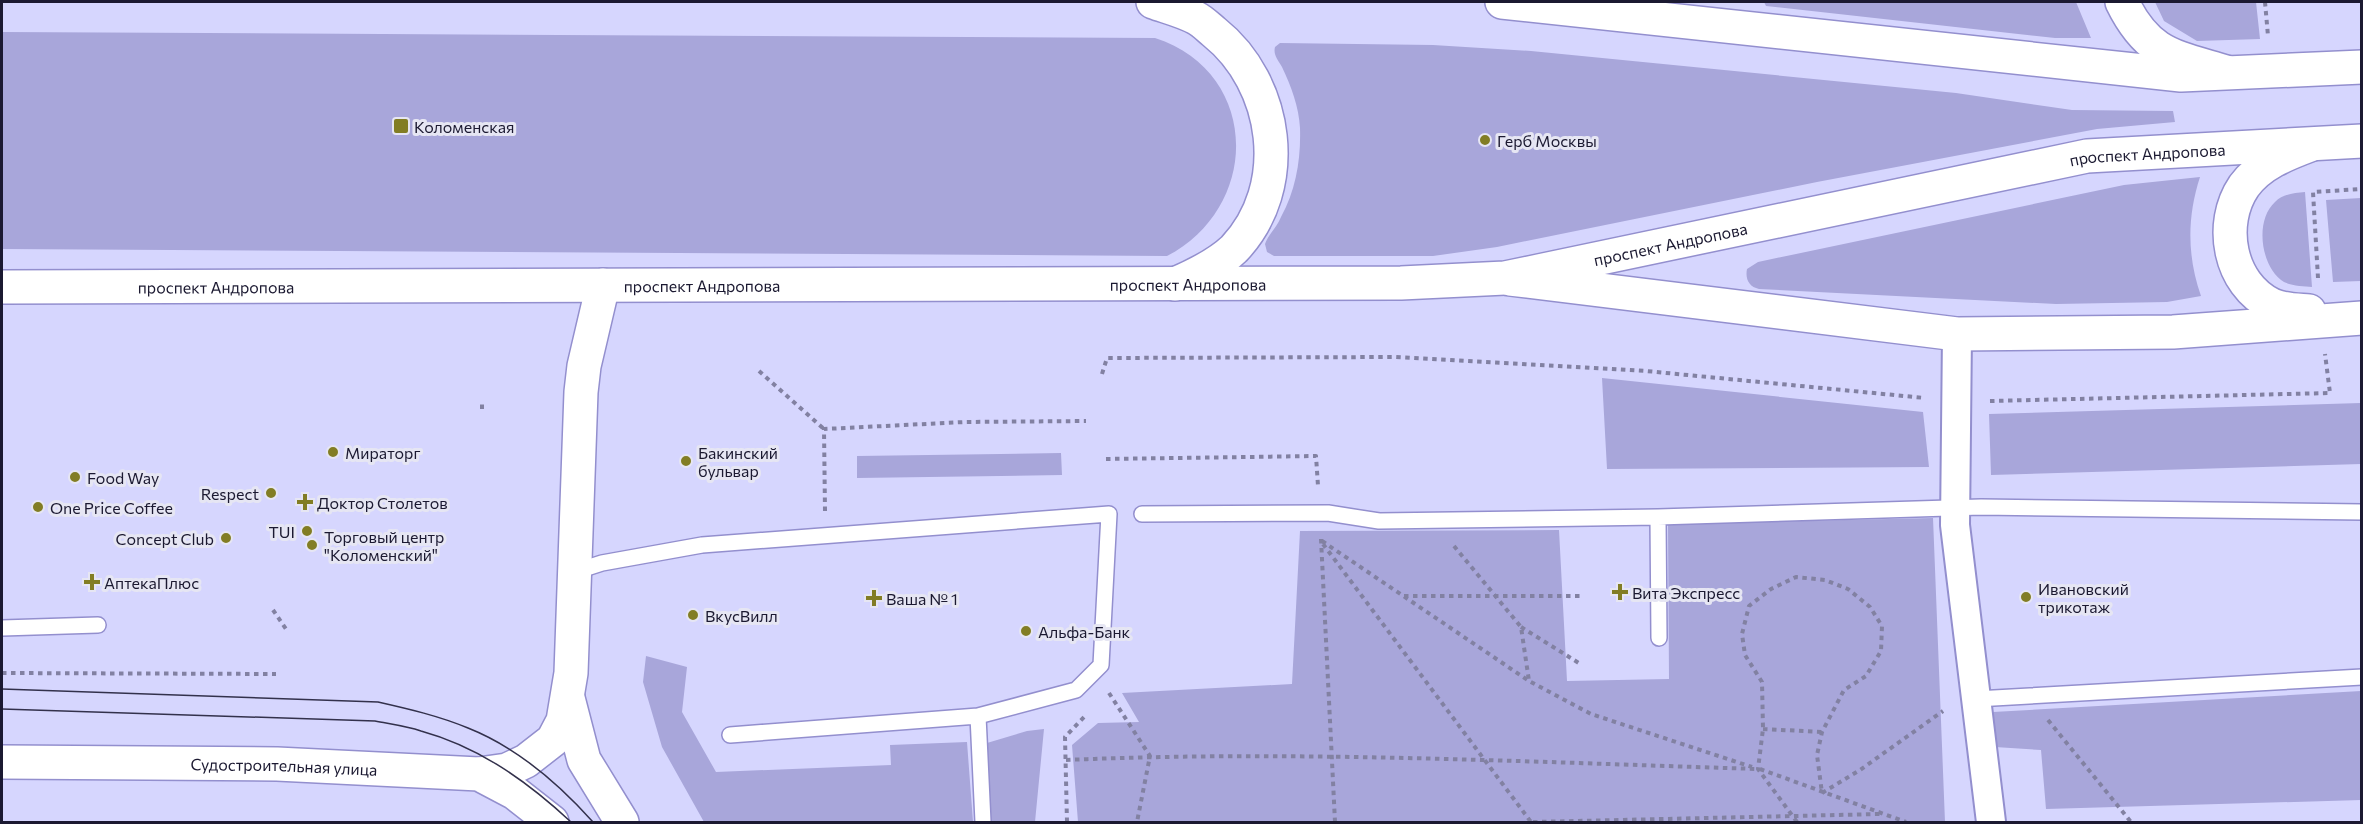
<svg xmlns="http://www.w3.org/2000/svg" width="2363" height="824" viewBox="0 0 2363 824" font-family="Commissioner,sans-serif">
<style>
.green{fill:#a8a6da}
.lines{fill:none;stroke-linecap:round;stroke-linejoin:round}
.service-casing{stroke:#938fce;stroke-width:18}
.minor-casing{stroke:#938fce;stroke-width:32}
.tertiary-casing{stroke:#938fce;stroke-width:36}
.secondary-casing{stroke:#938fce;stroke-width:36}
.primary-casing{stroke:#938fce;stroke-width:36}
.path{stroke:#8281a2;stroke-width:4;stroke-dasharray:4.5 4.5;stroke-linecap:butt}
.service{stroke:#fff;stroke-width:15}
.minor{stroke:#fff;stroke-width:28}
.tertiary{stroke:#fff;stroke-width:33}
.secondary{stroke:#fff;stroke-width:33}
.primary{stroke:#fff;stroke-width:33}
.tram{stroke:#33314c;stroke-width:1.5}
.poi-dot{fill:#827d24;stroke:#e6e6f3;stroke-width:2}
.labels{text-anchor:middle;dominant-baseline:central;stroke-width:6;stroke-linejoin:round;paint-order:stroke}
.poi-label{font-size:16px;fill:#1b1931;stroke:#e6e6f3;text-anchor:start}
.street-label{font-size:16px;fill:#1b1931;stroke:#e6e6f3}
</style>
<rect width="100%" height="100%" fill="#d6d6fe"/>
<path class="green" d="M1764,2H2076L2091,38H2055L1766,6Z
M2155,2H2256L2260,39L2197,41L2164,21Z
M2,32L1155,38C1260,72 1262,206 1167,256L2,249Z
M1280,43L1433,45L1531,51L1956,93L2072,110L2173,111L2175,122L2097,129L1817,182L1497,247L1433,256H1274L1267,252L1265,244C1268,235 1277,227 1281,217C1296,190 1301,159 1300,128C1299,107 1291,86 1282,67C1278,60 1273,55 1275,47Z
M2200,177C2187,217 2187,256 2201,296L2167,302L2056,304L1759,289C1749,287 1745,279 1747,269L1758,262L2124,185Z
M2305,192L2312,287C2304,286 2292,286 2284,282C2261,268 2254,221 2275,202C2283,194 2294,193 2305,192Z
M2361,198V281L2333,282L2326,200Z
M1602,378L1923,412L1929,467L1607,469Z
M2361,403V464L1991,475L1989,414Z
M1061,453L1062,475L857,478V456Z
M1933,518L1945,822H1078L1072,745L1098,723L1139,722L1122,693L1292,684L1300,531L1559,530L1567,681L1669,679L1668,524Z
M646,656L687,667L682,712L716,772L891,765L890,745L967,742L973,822H704L662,747L643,682Z
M2361,691V800L2046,809L2041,750L1995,747L1993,712Z
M1044,729L1035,822H991L987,743L1027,731Z"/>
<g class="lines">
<g class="service-casing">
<path id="service" d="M1142,514L1328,513L1379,521L1658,517L1981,507L2362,512
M1658,517L1659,638
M574,572L602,563L702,545L1109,514L1101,665L1076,690L978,716
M2,628L98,625
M1976,699L2362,677
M730,735L978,716L983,822"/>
</g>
<g class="minor-casing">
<path id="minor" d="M1957,334L1955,525L1991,822"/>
</g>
<g class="tertiary-casing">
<g id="tertiary">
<path d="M1153,2C1167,7 1183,11 1196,18C1202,21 1208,27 1214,32C1278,83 1293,187 1234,249C1217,265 1196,275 1175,284"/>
<path d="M568,698L584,760L622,822"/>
<path id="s1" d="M2,762L277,764L479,774L515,793L552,822"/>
<path d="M479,774L507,770L526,761L553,740L563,721L571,673L581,392L584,366L603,285"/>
</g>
</g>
<g class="secondary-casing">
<path id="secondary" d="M2122,2C2148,55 2173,56 2226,72
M1510,279L1957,334L2173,332L2362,318
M2309,311C2297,310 2283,310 2272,305C2229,284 2218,224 2244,186C2260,164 2286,154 2310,145"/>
</g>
<g class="primary-casing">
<g id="primary">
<path d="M1502,2L2181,75L2362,67"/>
<path id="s2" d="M2,287L1401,283L1505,278L2087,156L2362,141"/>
</g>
</g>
<path class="path" d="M2265,2L2268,36
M2318,278L2313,192L2362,189
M759,371L824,429
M1102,374L1107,358L1395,357L1646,371L1925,398
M1990,401L2330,393L2325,354
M482,409V400
M1106,459L1316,456L1318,486
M825,511L824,429L965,422L1086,421
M1321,539L1335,822
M1322,541L1529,681L1591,714L1752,767
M1323,544L1531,822
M1454,546L1521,627L1529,681
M1404,596H1580
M273,610L286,629
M1521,627L1582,665
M2,673L276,674
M1109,693L1150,756L1137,822
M2048,720L2131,822
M1763,729L1822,732
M1066,760C1296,750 1528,762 1758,769
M1760,769L1906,822
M1067,822L1065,737L1085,716
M1533,822L1880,814
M1797,822L1758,769L1763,729L1762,682L1745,655L1742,634L1749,606L1771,589L1796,577L1825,580L1848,589L1870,607L1882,626L1881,651L1866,676L1844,690L1822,732L1817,755L1822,793L1860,770L1943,711"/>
<use href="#service" class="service"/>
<use href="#minor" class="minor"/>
<use href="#tertiary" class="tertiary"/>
<use href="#secondary" class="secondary"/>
<use href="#primary" class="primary"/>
<path class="tram" d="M2,689L378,702C409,709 439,716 468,728C516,747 559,784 593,822
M2,709L375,721C390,724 406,726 421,731C479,747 527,781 571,822"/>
</g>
<g class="poi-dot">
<rect x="393" y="118" width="16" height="16" rx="3"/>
<circle cx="1485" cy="140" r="6"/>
<circle cx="333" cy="452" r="6"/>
<circle cx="686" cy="461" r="6"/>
<circle cx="75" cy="477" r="6"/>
<circle cx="271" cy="493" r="6"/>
<path d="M302 493h6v6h6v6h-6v6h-6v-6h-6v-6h6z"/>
<circle cx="38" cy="507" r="6"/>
<circle cx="307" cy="531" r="6"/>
<circle cx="226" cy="538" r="6"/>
<circle cx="312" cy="545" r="6"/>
<path d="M89 573h6v6h6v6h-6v6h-6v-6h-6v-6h6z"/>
<path d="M1617 583h6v6h6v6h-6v6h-6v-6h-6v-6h6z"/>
<circle cx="2026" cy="597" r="6"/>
<path d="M871 589h6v6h6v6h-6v6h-6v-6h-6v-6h6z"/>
<circle cx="693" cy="615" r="6"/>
<circle cx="1026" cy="631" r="6"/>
</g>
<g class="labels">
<g class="poi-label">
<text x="414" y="126">Коломенская</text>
<text x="1497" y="140">Герб Москвы</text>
<text x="345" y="452">Мираторг</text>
<text x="698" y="452">Бакинский<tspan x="698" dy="18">бульвар</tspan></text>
<text x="87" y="477">Food Way</text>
<text x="259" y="493" text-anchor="end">Respect</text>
<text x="317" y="502">Доктор Столетов</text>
<text x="50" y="507">One Price Coffee</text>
<text x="295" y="531" text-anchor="end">TUI</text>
<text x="324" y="536">Торговый центр<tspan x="324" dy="18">"Коломенский"</tspan></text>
<text x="214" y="538" text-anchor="end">Concept Club</text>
<text x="104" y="582">АптекаПлюс</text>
<text x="2038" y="588">Ивановский<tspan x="2038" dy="18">трикотаж</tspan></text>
<text x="1632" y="592">Вита Экспресс</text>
<text x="886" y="598">Ваша № 1</text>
<text x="705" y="615">ВкусВилл</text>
<text x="1038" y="631">Альфа-Банк</text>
</g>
<g class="street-label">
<text stroke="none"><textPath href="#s2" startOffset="2158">проспект Андропова</textPath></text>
<text stroke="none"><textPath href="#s2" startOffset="1672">проспект Андропова</textPath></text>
<text stroke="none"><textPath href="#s2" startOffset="1186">проспект Андропова</textPath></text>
<text stroke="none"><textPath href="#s2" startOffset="700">проспект Андропова</textPath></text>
<text stroke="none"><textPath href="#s2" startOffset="214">проспект Андропова</textPath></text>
<text stroke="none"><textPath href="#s1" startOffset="282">Судостроительная улица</textPath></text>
</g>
</g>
<rect width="2363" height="824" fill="none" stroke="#1b1931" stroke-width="6"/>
</svg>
